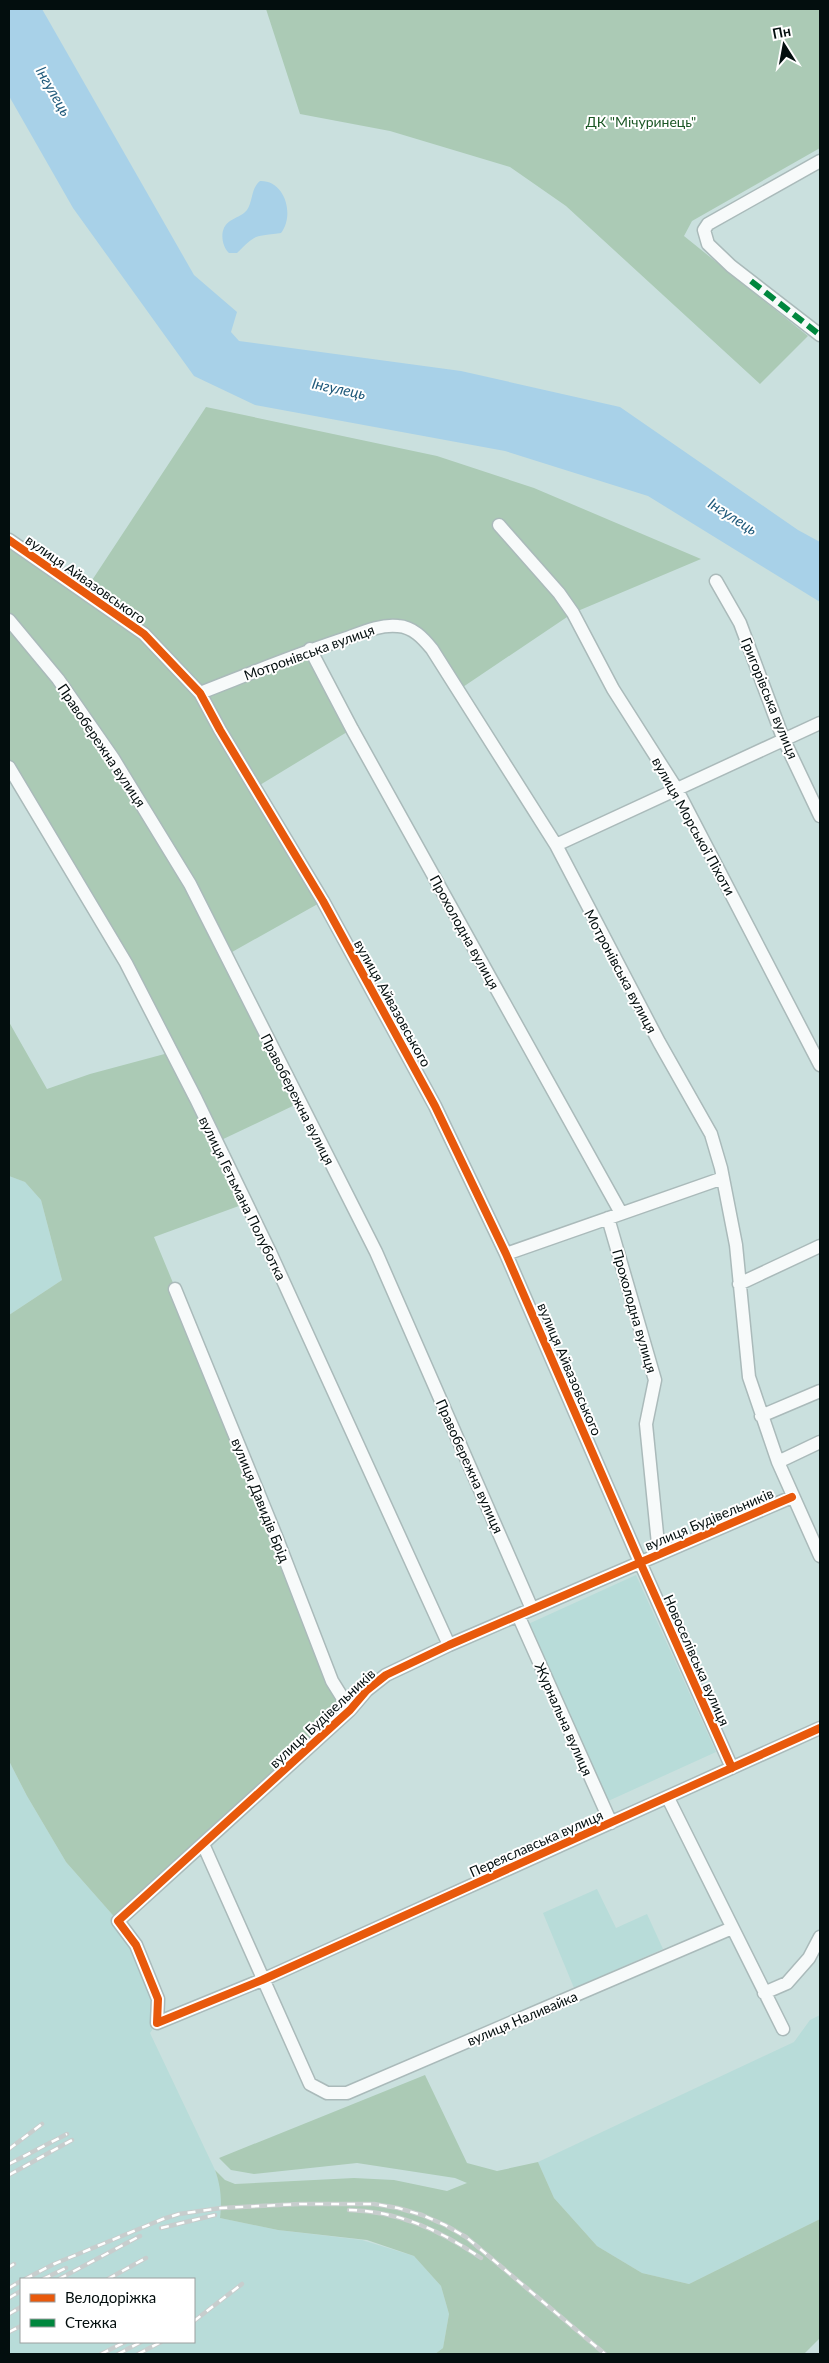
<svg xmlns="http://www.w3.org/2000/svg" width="829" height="2363" viewBox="0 0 829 2363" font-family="Lato,sans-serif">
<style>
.built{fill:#b8dcd9;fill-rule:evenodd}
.green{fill:#abcab5}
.water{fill:#a8d1e8}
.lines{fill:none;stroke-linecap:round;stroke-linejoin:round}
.minor-casing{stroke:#aababa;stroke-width:15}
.minor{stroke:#f7fafa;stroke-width:12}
.rail-casing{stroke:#c7cdcd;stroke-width:4.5}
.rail{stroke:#fff;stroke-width:2.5;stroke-dasharray:8;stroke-linecap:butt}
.quiet{stroke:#00873e;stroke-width:6;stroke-dasharray:12 6;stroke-linecap:butt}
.cycleway-casing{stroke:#fff;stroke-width:11}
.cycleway{stroke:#e8590c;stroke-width:8}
.labels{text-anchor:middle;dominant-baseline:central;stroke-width:4;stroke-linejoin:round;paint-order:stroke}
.park-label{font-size:14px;fill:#1b5725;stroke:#fff}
.street-label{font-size:14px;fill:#030e0e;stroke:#fff}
.water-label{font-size:15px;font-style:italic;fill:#215b7c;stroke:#fff}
</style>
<rect width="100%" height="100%" fill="#cae0de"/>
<path class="built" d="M9,1176L25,1182L41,1200L62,1280L9,1315Z
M636,1575L716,1752L606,1802L526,1625Z
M9,1761L27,1796L66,1862L118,1921L158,1999L157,2023L150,2033L215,2170L220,2185L222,2201L220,2218L278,2230L362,2240L414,2256L441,2286L449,2314L443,2348L435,2354H9ZM21,2279H194V2342H21Z
M597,1889L616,1928L647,1914L663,1949L574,1988L543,1913Z
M820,2015V2219L689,2284L642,2273L597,2246L554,2198L538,2162L794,2042L810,2020Z"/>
<path class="green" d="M266,9H820V148L692,221L684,236L808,336L760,384L566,206L510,167L390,131L300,114Z
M206,407L437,456L534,488L701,559L573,613L457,691L424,638L399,626L311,650L352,729L255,788L323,901L225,956L299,1103L217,1142L247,1203L154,1237L350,1710L118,1921L66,1862L27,1796L9,1761V1315L62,1280L41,1200L25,1182L9,1176V1022L47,1089L90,1074L172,1052L9,767V632L15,627L9,620V540L83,594Z
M425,2075L467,2163L497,2171L538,2162L554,2198L597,2246L642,2273L689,2284L820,2219V2338L804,2354H435L443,2348L449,2314L441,2286L414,2256L367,2240L278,2230L220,2218C222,2200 221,2187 215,2170L225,2180L235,2184L354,2178L394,2180L447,2191L467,2183L455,2178L357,2163L254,2174L231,2170L219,2158Z"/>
<path class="water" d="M9,9H42L194,275L237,312L231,332L239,341L461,371L620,407L798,530L820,542V602L648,496L505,451L255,405L194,376L73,208L9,96Z
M260,181C285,180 295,215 281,233C254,237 257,233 237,253H229C221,245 219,228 230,221C236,217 242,216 247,210C253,201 251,188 260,181Z"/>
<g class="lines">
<g class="minor-casing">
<path id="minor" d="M820,161L708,224L704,230L708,244L731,266L820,335
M499,525L559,593L573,613L613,689L676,788L820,1065
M9,540L144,634L200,693L220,730L323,901L435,1106L506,1254L640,1562L732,1768
M716,581L740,623L783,738L820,816
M9,620L58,679L113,758L190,884L376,1252L532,1609
M310,649L352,729L621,1213
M200,693C249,674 297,654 347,638C363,632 381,624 398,626C413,627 423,638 432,649L556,845L659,1042L711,1134L721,1168L736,1245L749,1377L778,1462L820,1556
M9,767L126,963L196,1099L270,1252L449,1645
M556,845L820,723
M608,1218L655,1380L646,1424L659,1554
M506,1254L723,1178
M739,1284L820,1246
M175,1289L276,1536L332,1681L350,1710
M761,1416L820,1391
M778,1462L820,1442
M792,1497L449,1645L386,1675L367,1690L350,1710L118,1921L136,1945L158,1999L157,2023L262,1980L820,1728
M518,1615L611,1823
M668,1798L783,2029
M203,1844L310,2084L327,2093H347L732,1928
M764,1993L787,1983L809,1958L820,1937"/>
</g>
<use href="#minor" class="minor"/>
<g class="rail-casing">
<path id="rail" d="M9,2149L42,2124
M9,2164L67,2134
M9,2175L72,2140
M349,2210C399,2211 441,2231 481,2258
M161,2228L215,2215
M9,2267L14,2264
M25,2279L54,2264L163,2219L179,2214L221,2208L300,2204H374L398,2208L422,2215L445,2225L466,2237L605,2354
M43,2279L66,2268
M59,2279L140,2236
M108,2279L146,2258
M9,2288L21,2281
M9,2298L21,2291
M9,2314L21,2307
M194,2321L242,2284
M9,2332L21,2326
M101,2354L125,2342
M118,2354L141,2342
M138,2354L161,2342"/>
</g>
<use href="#rail" class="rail"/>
<path class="quiet" d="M751,281L820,335"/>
<g class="cycleway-casing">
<path id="cycleway" d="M9,540L144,634L200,693L220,730L323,901L435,1106L506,1254L640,1562L732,1768
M792,1497L449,1645L386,1675L367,1690L350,1710L118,1921L136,1945L158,1999L157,2023L262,1980L820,1728"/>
</g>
<use href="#cycleway" class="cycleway"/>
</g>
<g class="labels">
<g class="park-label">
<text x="641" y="121">ДК "Мічуринець"</text>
</g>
<g class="street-label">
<text transform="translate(86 579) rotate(35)">вулиця Айвазовського</text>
<text transform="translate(309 652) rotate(-20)">Мотронівська вулиця</text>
<text transform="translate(770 698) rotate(68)">Григорівська вулиця</text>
<text transform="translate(102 745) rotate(56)">Правобережна вулиця</text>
<text transform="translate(694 826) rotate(61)">вулиця Морської Піхоти</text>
<text transform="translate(465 932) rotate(61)">Прохолодна вулиця</text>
<text transform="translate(621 971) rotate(62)">Мотронівська вулиця</text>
<text transform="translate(393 1003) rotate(61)">вулиця Айвазовського</text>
<text transform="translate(298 1099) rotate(63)">Правобережна вулиця</text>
<text transform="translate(243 1198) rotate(64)">вулиця Гетьмана Полуботка</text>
<text transform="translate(635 1311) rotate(74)">Прохолодна вулиця</text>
<text transform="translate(570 1369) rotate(67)">вулиця Айвазовського</text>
<text transform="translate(470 1466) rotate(66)">Правобережна вулиця</text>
<text transform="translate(261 1500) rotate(68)">вулиця Давидів Брід</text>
<text transform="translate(709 1519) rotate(-23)">вулиця Будівельників</text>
<text transform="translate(697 1660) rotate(66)">Новоселівська вулиця</text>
<text transform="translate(322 1718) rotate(-43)">вулиця Будівельників</text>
<text transform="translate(564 1719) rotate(66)">Журнальна вулиця</text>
<text transform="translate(536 1843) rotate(-24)">Переяславська вулиця</text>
<text transform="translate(522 2018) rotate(-23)">вулиця Наливайка</text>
</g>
<g class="water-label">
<text transform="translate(54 91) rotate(60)">Інгулець</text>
<text transform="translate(339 388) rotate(12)">Інгулець</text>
<text transform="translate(733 516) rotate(33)">Інгулець</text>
</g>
</g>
<rect width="829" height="2363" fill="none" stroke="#030e0e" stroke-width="20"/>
<rect x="20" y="2278" width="175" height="65" fill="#ffffff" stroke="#9a9f9f"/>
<rect x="30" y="2294" width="25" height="8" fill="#e8590c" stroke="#9a9f9f"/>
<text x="65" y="2303" font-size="15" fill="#030e0e">Велодоріжка</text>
<rect x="30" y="2319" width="25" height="8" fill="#00873e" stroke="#9a9f9f"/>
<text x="65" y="2328" font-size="15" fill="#030e0e">Стежка</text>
<g transform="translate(784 45) rotate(349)" stroke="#ffffff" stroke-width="4" paint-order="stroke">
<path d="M0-4L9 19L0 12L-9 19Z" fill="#030e0e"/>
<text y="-8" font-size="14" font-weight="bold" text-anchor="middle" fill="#030e0e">Пн</text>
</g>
</svg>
